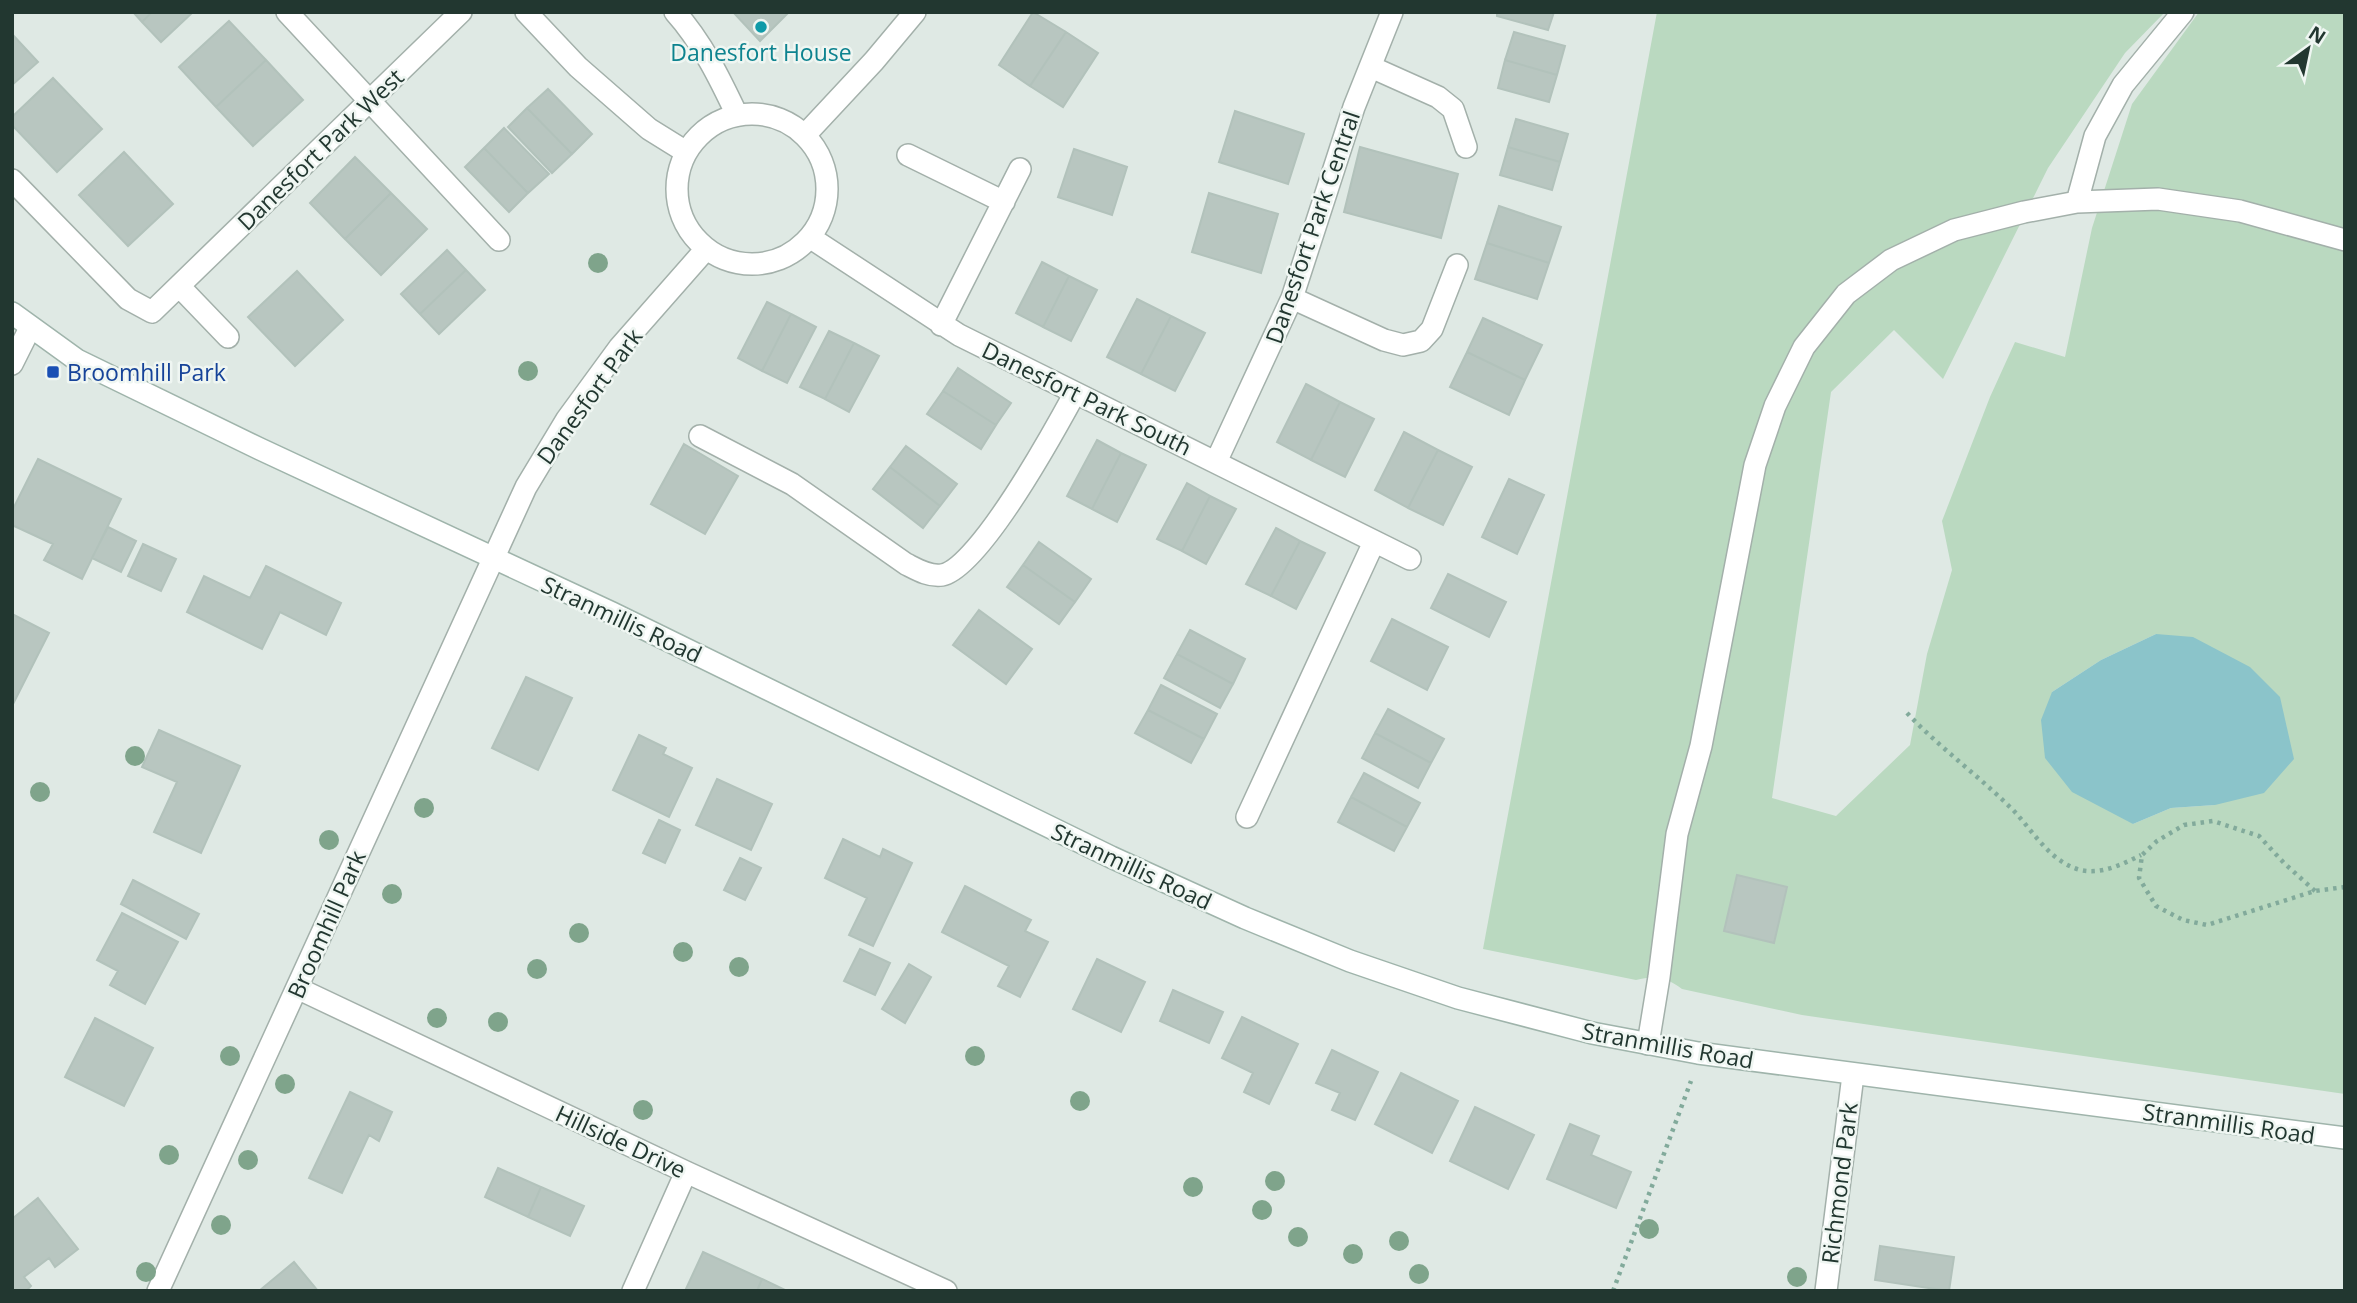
<svg xmlns="http://www.w3.org/2000/svg" width="2357" height="1303" viewBox="0 0 2357 1303" font-family="'Open Sans',sans-serif">
<style>
.green{fill:#bad9c0;fill-rule:evenodd}
.water{fill:#8bc4ca}
.building{fill:#b8c6c0;stroke:#b2c2bb;stroke-width:2}
.lines{fill:none;stroke-linecap:round;stroke-linejoin:round}
.lane-casing{stroke:#a3b0aa;stroke-width:24}
.street-casing{stroke:#a3b0aa;stroke-width:24}
.secondary-casing{stroke:#9fb4ab;stroke-width:24}
.path{stroke:#82aa9b;stroke-width:4.5;stroke-dasharray:3.5 5;stroke-linecap:butt}
.lane{stroke:#fff;stroke-width:21}
.street{stroke:#fff;stroke-width:21}
.secondary{stroke:#fff;stroke-width:21}
.tree{fill:#7fa48b}
.culture-dot{fill:#0f9aa8;stroke:#eff6f2;stroke-width:2.5}
.transit-dot{fill:#1a4fb4;stroke:#eff6f2;stroke-width:2.5}
.labels{text-anchor:middle;dominant-baseline:central;stroke-width:5;stroke-linejoin:round;paint-order:stroke}
.culture-label{font-size:23px;fill:#0d838f;stroke:#eff6f2}
.street-label{font-size:23px;fill:#223730;stroke:#eff6f2}
.transit-label{font-size:23px;fill:#164399;stroke:#eff6f2;text-anchor:start}
</style>
<rect width="100%" height="100%" fill="#dfe9e4"/>
<path class="green" d="M1657,12H2165L2125,53L2048,168L1943,379L1894,330L1831,392L1772,798L1836,816L1910,745L1927,654L1952,570L1942,521L1990,397L2015,342L2065,357L2092,228L2132,104L2199,12H2345V1094L1802,1015L1682,989C1667,977 1654,975 1636,980L1483,949ZM2156,634L2215,805L2171,808L2133,824L2052,692L2101,660Z"/>
<path class="water" d="M2156,634L2193,637L2250,667L2280,697L2294,759L2264,793L2215,805L2171,808L2133,824L2072,792L2045,758L2041,720L2052,692L2101,660Z"/>
<path class="building" d="M133,12H152L142,22Z
M152,12H193L161,42L142,22Z
M733,12H789L760,41Z
M1033,12L1066,32L1030,86L999,65Z
M1497,12H1554L1548,30L1497,16Z
M229,21L266,60L216,107L179,67Z
M1066,32L1098,53L1063,107L1030,86Z
M1514,32L1565,46L1557,75L1505,60Z
M12,34L38,62L12,85Z
M266,60L303,100L253,146L216,107Z
M1505,60L1557,75L1549,102L1498,88Z
M53,78L102,129L57,172L12,125V117Z
M548,89L592,134L572,154L527,108Z
M527,108L572,154L552,173L508,127Z
M1235,111L1304,134L1288,184L1219,162Z
M1516,119L1568,134L1560,162L1508,147Z
M504,128L549,174L528,193L484,148Z
M1360,147L1458,174L1441,238L1344,212Z
M1508,147L1560,162L1552,190L1500,175Z
M484,148L528,193L509,212L465,167Z
M1074,149L1127,167L1112,215L1058,197Z
M124,152L173,204L128,246L79,195Z
M355,157L391,193L345,239L310,203Z
M391,193L427,229L381,275L345,239Z
M1209,193L1278,214L1261,273L1192,252Z
M1499,206L1561,227L1549,263L1487,243Z
M1487,243L1549,263L1537,299L1475,279Z
M447,250L466,270L420,314L401,294Z
M1042,262L1069,276L1043,327L1016,313Z
M466,270L485,290L439,334L420,314Z
M297,271L343,320L295,366L248,317Z
M1069,276L1097,290L1071,341L1043,327Z
M1137,299L1171,316L1141,374L1107,357Z
M767,302L791,314L762,371L738,358Z
M791,314L816,327L787,383L762,371Z
M1171,316L1205,333L1175,391L1141,374Z
M1483,318L1542,345L1525,380L1467,352Z
M829,331L854,343L825,399L800,387Z
M854,343L879,356L849,412L825,399Z
M1467,352L1525,380L1509,415L1450,387Z
M958,368L1011,403L996,425L943,391Z
M1306,384L1340,402L1311,460L1277,442Z
M943,391L996,425L981,449L927,414Z
M1340,402L1374,419L1345,477L1311,460Z
M1404,432L1438,450L1408,508L1375,490Z
M1097,440L1121,453L1092,509L1067,496Z
M684,444L738,476L705,534L651,504Z
M906,446L957,484L940,506L890,467Z
M1438,450L1472,467L1443,525L1408,508Z
M1121,453L1146,465L1117,522L1092,509Z
M38,459L121,499L82,579L44,560L53,544L12,525V511Z
M890,467L940,506L923,528L873,489Z
M1509,479L1544,495L1517,554L1482,537Z
M1187,483L1210,496L1182,551L1157,539Z
M1210,496L1236,509L1206,564L1182,551Z
M108,527L136,541L121,572L92,558Z
M1276,528L1300,541L1271,596L1246,584Z
M1300,541L1325,553L1296,609L1271,596Z
M1039,542L1091,579L1075,602L1023,565Z
M143,544L176,559L161,591L128,576Z
M1023,565L1075,602L1059,624L1007,587Z
M266,566L341,603L326,635L280,612L262,649L187,612L204,576L250,598Z
M1448,574L1506,602L1489,637L1431,608Z
M979,610L1032,649L1006,684L953,645Z
M12,614L49,633L12,706Z
M1392,619L1448,647L1427,690L1371,661Z
M1190,630L1245,659L1233,684L1177,654Z
M1177,654L1233,684L1220,708L1164,678Z
M526,677L572,698L538,770L492,748Z
M1161,685L1217,714L1204,739L1148,710Z
M1388,709L1444,739L1431,763L1375,733Z
M1148,710L1204,739L1191,763L1135,733Z
M159,730L240,766L201,853L154,832L177,782L142,767Z
M1375,733L1431,763L1418,788L1362,758Z
M639,735L666,748L663,754L692,768L669,817L613,790Z
M1364,773L1420,803L1407,827L1351,797Z
M717,779L772,804L751,850L696,825Z
M1351,797L1407,827L1394,851L1338,822Z
M659,820L680,830L665,863L643,853Z
M843,839L880,857L883,849L912,863L873,946L849,935L867,898L825,878Z
M740,858L761,868L745,900L724,890Z
M1737,875L1787,887L1774,943L1724,931Z
M133,880L199,914L186,939L121,904Z
M965,886L1031,920L1025,931L1048,942L1020,997L998,986L1009,966L942,932Z
M122,913L178,942L145,1004L110,985L118,971L97,960Z
M860,949L890,963L875,995L844,981Z
M1097,959L1145,982L1121,1032L1073,1009Z
M909,964L931,977L905,1023L882,1009Z
M1173,990L1223,1012L1209,1043L1160,1021Z
M1242,1017L1298,1044L1269,1104L1244,1092L1253,1073L1222,1058Z
M95,1018L153,1048L124,1106L65,1077Z
M1332,1050L1378,1072L1355,1120L1332,1110L1340,1093L1316,1083Z
M1401,1073L1458,1101L1432,1153L1375,1124Z
M350,1092L392,1112L379,1141L369,1135L342,1193L309,1178Z
M1475,1107L1534,1135L1508,1189L1450,1161Z
M1570,1124L1599,1136L1591,1155L1631,1172L1616,1208L1547,1179Z
M498,1168L541,1187L528,1217L485,1197Z
M541,1187L584,1206L570,1236L528,1217Z
M38,1198L78,1249L55,1267L49,1258L24,1277L31,1286L26,1291H12V1219Z
M1880,1246L1954,1257L1949,1291L1875,1280Z
M703,1252L762,1279L757,1291H685Z
M294,1262L318,1291H259Z
M762,1279L787,1291H757Z"/>
<g class="lines">
<g class="lane-casing">
<path id="lane" d="M675,12C702,42 720,79 737,115
M2077,202L2095,136L2123,85L2183,12
M1648,1044L1659,977L1677,834L1701,746L1755,465L1775,406L1804,347L1846,294L1891,260L1954,230L2024,212L2077,202L2158,199L2240,211L2345,240"/>
</g>
<g class="street-casing">
<path id="street" d="M287,12L499,240
M526,12L578,67L649,129L686,152
M1371,67L1438,97L1453,109L1466,147
M677 189a75 75 0 1 1 150 0a75 75 0 1 1-150 0Z
M805,135L874,61L915,12
M908,155L1004,202
M12,180L128,299L152,312L461,12
M811,238L959,335L1410,559
M179,286L228,337
M1292,298L1384,340L1403,345L1421,341L1432,329L1457,265
M941,325L1020,169
M12,364L30,328
M700,436L792,484L906,564C916,569 929,577 942,575C979,569 1056,428 1075,393
M1216,462L1292,298L1354,107L1392,12
M1247,817L1374,542
M297,988L686,1172L946,1291
M158,1291L526,487L567,419L619,348L706,249
M633,1291L686,1172
M1826,1291L1853,1075"/>
</g>
<g class="secondary-casing">
<path id="secondary" d="M12,313L77,360L260,449L612,613L1111,857L1245,918L1350,961L1458,998L1592,1033L1698,1053L2345,1138"/>
</g>
<path class="path" d="M1907,713C1940,748 1979,776 2013,810C2034,832 2049,861 2080,870C2101,875 2123,864 2141,855
M2315,891L2284,863L2259,836L2213,821L2184,825L2157,841L2142,855L2139,878L2156,906L2183,920L2207,925L2315,891L2345,887
M1613,1291L1691,1081"/>
<use href="#lane" class="lane"/>
<use href="#street" class="street"/>
<use href="#secondary" class="secondary"/>
</g>
<g class="tree">
<circle cx="598" cy="263" r="10"/>
<circle cx="528" cy="371" r="10"/>
<circle cx="135" cy="756" r="10"/>
<circle cx="40" cy="792" r="10"/>
<circle cx="424" cy="808" r="10"/>
<circle cx="329" cy="840" r="10"/>
<circle cx="392" cy="894" r="10"/>
<circle cx="579" cy="933" r="10"/>
<circle cx="683" cy="952" r="10"/>
<circle cx="739" cy="967" r="10"/>
<circle cx="537" cy="969" r="10"/>
<circle cx="437" cy="1018" r="10"/>
<circle cx="498" cy="1022" r="10"/>
<circle cx="230" cy="1056" r="10"/>
<circle cx="975" cy="1056" r="10"/>
<circle cx="285" cy="1084" r="10"/>
<circle cx="1080" cy="1101" r="10"/>
<circle cx="643" cy="1110" r="10"/>
<circle cx="169" cy="1155" r="10"/>
<circle cx="248" cy="1160" r="10"/>
<circle cx="1275" cy="1181" r="10"/>
<circle cx="1193" cy="1187" r="10"/>
<circle cx="1262" cy="1210" r="10"/>
<circle cx="221" cy="1225" r="10"/>
<circle cx="1649" cy="1229" r="10"/>
<circle cx="1298" cy="1237" r="10"/>
<circle cx="1399" cy="1241" r="10"/>
<circle cx="1353" cy="1254" r="10"/>
<circle cx="146" cy="1272" r="10"/>
<circle cx="1419" cy="1274" r="10"/>
<circle cx="1797" cy="1277" r="10"/>
</g>
<circle class="culture-dot" cx="761" cy="27" r="7"/>
<rect class="transit-dot" x="46" y="365" width="14" height="14" rx="3.5"/>
<g class="labels">
<g class="culture-label">
<text x="761" y="52">Danesfort House</text>
</g>
<g class="street-label">
<text transform="translate(320 149) rotate(-44)">Danesfort Park West</text>
<text transform="translate(1312 227) rotate(-71)">Danesfort Park Central</text>
<text transform="translate(589 396) rotate(-54)">Danesfort Park</text>
<text transform="translate(1087 398) rotate(26)">Danesfort Park South</text>
<text transform="translate(622 619) rotate(25)">Stranmillis Road</text>
<text transform="translate(1132 866) rotate(25)">Stranmillis Road</text>
<text transform="translate(326 924) rotate(-66)">Broomhill Park</text>
<text transform="translate(1668 1045) rotate(10)">Stranmillis Road</text>
<text transform="translate(2229 1123) rotate(8)">Stranmillis Road</text>
<text transform="translate(621 1141) rotate(25)">Hillside Drive</text>
<text transform="translate(1839 1183) rotate(-83)">Richmond Park</text>
</g>
<g class="transit-label">
<text x="67" y="372">Broomhill Park</text>
</g>
</g>
<rect width="2357" height="1303" fill="none" stroke="#223730" stroke-width="28"/>
<g transform="translate(2308 49) rotate(33)" stroke="#eff6f2" stroke-width="5" paint-order="stroke">
<path d="M0-5L12 26L0 18L-12 26Z" fill="#223730"/>
<text y="-10" font-size="19" font-weight="bold" text-anchor="middle" fill="#223730">N</text>
</g>
</svg>
